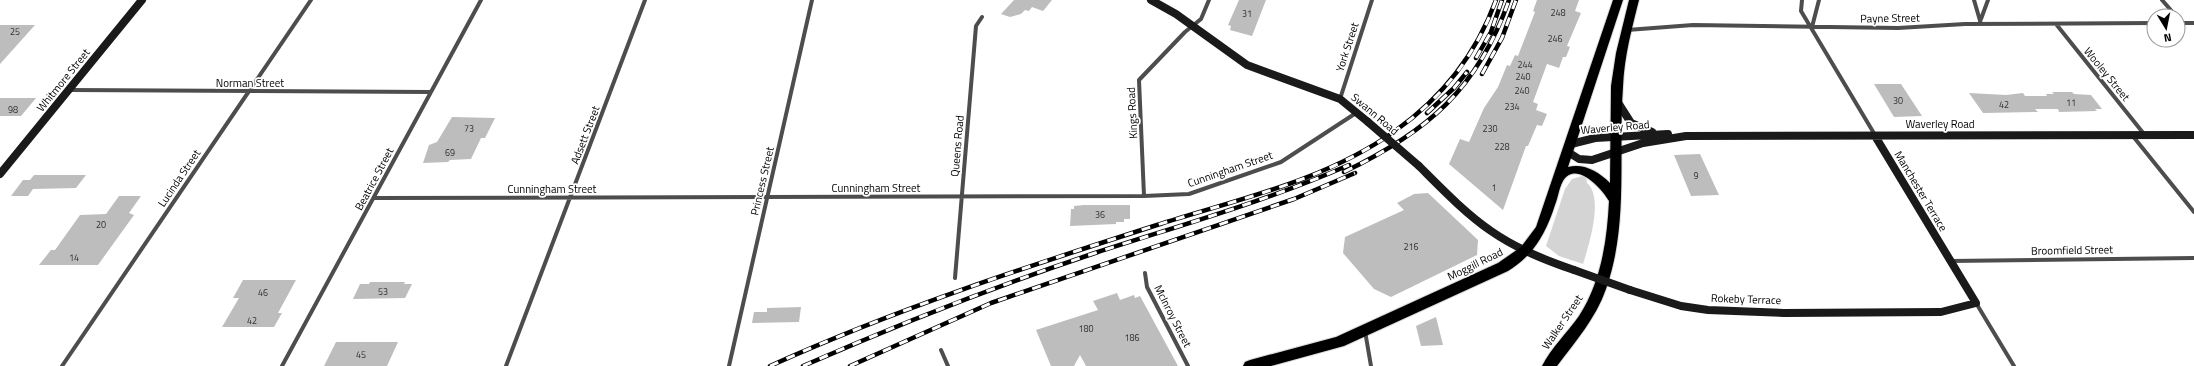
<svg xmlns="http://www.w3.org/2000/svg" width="2194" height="366" viewBox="0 0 2194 366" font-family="'Titillium Web',sans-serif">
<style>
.green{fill:#d4d4d4}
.building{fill:#bdbdbd}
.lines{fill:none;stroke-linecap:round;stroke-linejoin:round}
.highway-casing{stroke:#dbdbdb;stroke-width:2}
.street{stroke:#4d4d4d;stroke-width:4}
.secondary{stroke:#1a1a1a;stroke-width:8}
.highway{fill:#000;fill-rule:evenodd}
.rail-casing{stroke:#000;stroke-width:4.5}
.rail{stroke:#fff;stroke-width:3;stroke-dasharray:9;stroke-linecap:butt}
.secondary-bridge{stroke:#1a1a1a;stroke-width:8}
.labels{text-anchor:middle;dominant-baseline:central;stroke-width:3.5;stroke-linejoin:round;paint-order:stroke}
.number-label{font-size:9px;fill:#2f2f2f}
.street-label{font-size:11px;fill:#000;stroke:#fff}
</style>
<rect width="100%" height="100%" fill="#fff"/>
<path class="green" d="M1582,176H1586L1587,183C1604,197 1589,245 1583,264L1559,256L1546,246L1565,189L1572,179Z"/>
<path class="building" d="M1014,0H1052L1043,11L1032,7L1029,11L1025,10L1021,14L1010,17L1001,14Z
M1239,0H1266L1252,36L1230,30L1231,26L1228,25Z
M1537,0H1579L1575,11L1581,13L1567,46L1570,47L1566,57H1563L1559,68L1547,64L1533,102L1538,104L1536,110L1547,114L1542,126L1537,125L1528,146H1526L1503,210L1449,164L1460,139L1469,142L1484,108L1498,87L1507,65L1510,66L1515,55L1518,56L1535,12L1533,11Z
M0,25H35L0,64Z
M1874,84H1901L1922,116L1894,117Z
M2052,92H2072L2074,94L2091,95L2102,109H2095L2097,111L2059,112L2058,109H2035L2038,112L1983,113L1969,93L2006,95L2023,93L2025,96H2047L2046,94H2054Z
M0,98H36L21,116H0Z
M452,117L495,118L485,138H481L471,159L450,160L448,162L423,163L429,145L437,142Z
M1700,154L1719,195L1691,196L1674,155Z
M34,175H86L76,188L33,189L28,196H11L23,180H30Z
M1428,193L1478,240L1477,255L1391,297L1374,289L1343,253L1345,237L1404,210L1397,203L1414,194Z
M119,196H141L129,213L134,215L98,265H39L51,250H55L80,215L106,214Z
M1084,205H1130V219H1124V222H1116V224L1070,226L1071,209H1074V206Z
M243,280H296L278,313H282L274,327H222L239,298H233Z
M370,282H405L404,284H412L405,298L353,299L360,284H369Z
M1117,293L1120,300L1134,295L1135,298L1140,296L1178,366H1086L1080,355L1074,366H1051L1036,330L1098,310L1093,301Z
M801,307L799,322L752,323L754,312H767V308Z
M1436,317L1443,345L1421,346L1416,326Z
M336,342H398L387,366H324Z"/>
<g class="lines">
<g class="highway-casing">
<path id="highway" d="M1613,0H1623L1568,167C1584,163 1599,172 1610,183L1611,86L1616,53L1629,0H1639C1632,28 1624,57 1623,87C1618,155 1629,224 1606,289C1596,318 1575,342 1557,366H1542C1551,348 1567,333 1579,316C1601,282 1607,241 1609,201C1602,189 1576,160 1563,181C1559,188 1558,198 1555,205C1546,233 1534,255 1508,271L1344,346L1271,366H1243L1245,362L1250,360L1336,337L1498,263L1521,247L1536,227Z"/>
</g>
<path class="street" d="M1802,0L1801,11L1875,135
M1974,0L1981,24
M2162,0L2176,16
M1981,19L1988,0
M2178,23H2194
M2056,24L2144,134
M1812,27L1819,0
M1627,30L1693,25L1898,28L1965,24L2154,23
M70,90L431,92
M1340,99L1372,0
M2132,135L2194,212
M1144,196L1139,80L1185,32L1201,19L1209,0
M375,198L1144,196L1189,194L1281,162L1356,113
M1950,261L2194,258
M1145,273L1147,287L1188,366
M955,278L976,26L982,17
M1976,303L2014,366
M1365,331L1371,366
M941,350L948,366
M62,366L311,0
M282,366L481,0
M506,366L645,0
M729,366L812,0"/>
<path class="secondary" d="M1151,0L1176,14L1247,65L1340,99L1368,122
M1617,101L1631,123L1652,132
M1571,144L1595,138L1668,134
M1568,152L1579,159L1592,160L1643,143L1686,136L2194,135
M1419,166C1442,189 1465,213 1491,231C1517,249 1545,260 1574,270
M0,174L142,0
M1630,290L1681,306L1708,310L1784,313L1941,312L1976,303L1875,136"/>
<use href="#highway" class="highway"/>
<g class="rail-casing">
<path id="rail" d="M1476,58L1491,32L1502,0
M1482,74L1502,38L1516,0
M1427,113L1454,88L1467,72
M1344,172C1427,132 1478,89 1509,0
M770,366C896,309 1026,267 1157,225C1238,199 1325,181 1395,131C1443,97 1476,55 1496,0
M803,366C899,324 996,286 1095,253C1181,225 1267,201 1349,165
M850,366L991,303L1294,199L1355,173"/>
</g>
<use href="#rail" class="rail"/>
<path class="secondary-bridge" d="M1368,122L1419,166
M1574,270L1630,290"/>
</g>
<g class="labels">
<g class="number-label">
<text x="1558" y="12">248</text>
<text x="1247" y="13">31</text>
<text x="15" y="31">25</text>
<text x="1555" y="38">246</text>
<text x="1525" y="64">244</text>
<text x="1523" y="76">240</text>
<text x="1522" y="90">240</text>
<text x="1898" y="100">30</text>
<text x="2071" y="102">11</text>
<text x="2004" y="104">42</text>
<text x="1512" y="106">234</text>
<text x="13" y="109">98</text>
<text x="469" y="128">73</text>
<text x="1490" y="128">230</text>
<text x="1502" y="146">228</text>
<text x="450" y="152">69</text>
<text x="1696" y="175">9</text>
<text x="1494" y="187">1</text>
<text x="1100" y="214">36</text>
<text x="101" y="224">20</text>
<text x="1411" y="246">216</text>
<text x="74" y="257">14</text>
<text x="383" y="291">53</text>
<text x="263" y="292">46</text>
<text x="252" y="320">42</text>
<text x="1086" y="328">180</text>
<text x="1132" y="337">186</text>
<text x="361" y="354">45</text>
</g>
<g class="street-label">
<text transform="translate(1890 18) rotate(-1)">Payne Street</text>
<text transform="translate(1347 47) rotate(-72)">York Street</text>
<text transform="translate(2107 74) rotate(51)">Wooley Street</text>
<text transform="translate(63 80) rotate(-51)">Whitmore Street</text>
<text x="250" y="83">Norman Street</text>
<text transform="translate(1132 113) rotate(-93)">Kings Road</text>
<text transform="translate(1375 114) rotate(40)">Swann Road</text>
<text x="1940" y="124">Waverley Road</text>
<text transform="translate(1615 127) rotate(-5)">Waverley Road</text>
<text transform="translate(585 135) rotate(-69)">Adsett Street</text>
<text transform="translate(957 146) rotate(-85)">Queens Road</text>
<text transform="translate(1230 169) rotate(-19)">Cunningham Street</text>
<text transform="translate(179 178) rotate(-56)">Lucinda Street</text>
<text transform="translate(374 179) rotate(-62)">Beatrice Street</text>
<text transform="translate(762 181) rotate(-77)">Princess Street</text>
<text x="876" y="188">Cunningham Street</text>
<text x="552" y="189">Cunningham Street</text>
<text transform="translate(1921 191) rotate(59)">Manchester Terrace</text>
<text transform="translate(2072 250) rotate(-1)">Broomfield Street</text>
<text transform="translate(1475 264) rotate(-26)">Moggill Road</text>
<text transform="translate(1746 299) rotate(2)">Rokeby Terrace</text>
<text transform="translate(1173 316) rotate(63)">McInroy Street</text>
<text transform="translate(1562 322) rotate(-56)">Walker Street</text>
</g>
</g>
<g transform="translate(2166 28) rotate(170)"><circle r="19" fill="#ffffff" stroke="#999999"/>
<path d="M0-3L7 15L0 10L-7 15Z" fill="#000000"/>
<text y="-6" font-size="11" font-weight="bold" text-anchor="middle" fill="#000000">N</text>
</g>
</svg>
